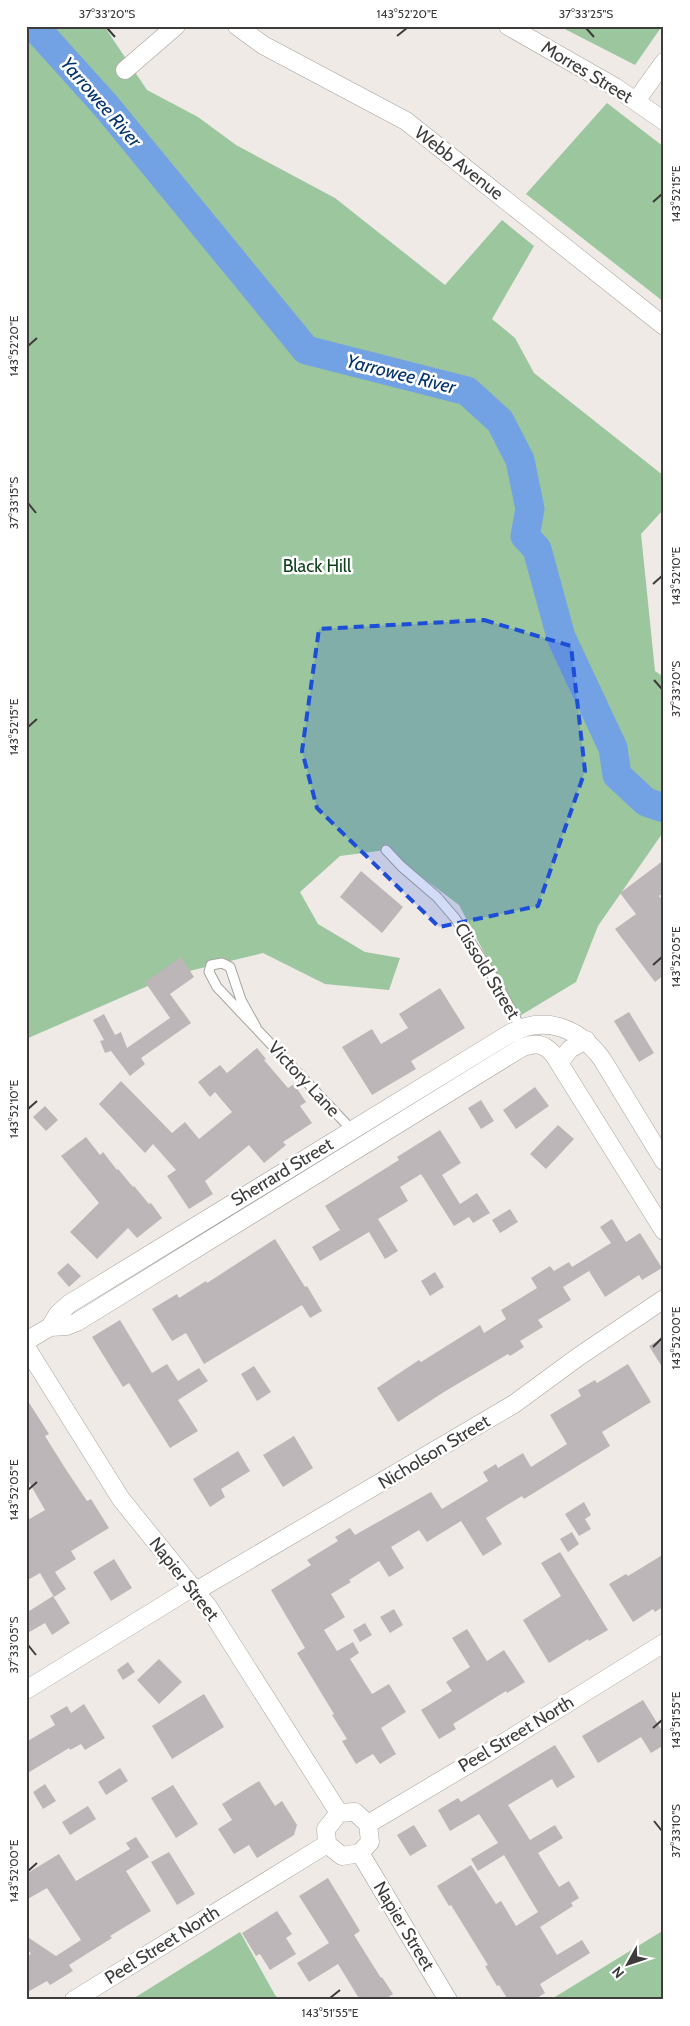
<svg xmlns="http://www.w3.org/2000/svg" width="690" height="2026" viewBox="0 0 690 2026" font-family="Cabin,sans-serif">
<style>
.green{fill:#9bc69e}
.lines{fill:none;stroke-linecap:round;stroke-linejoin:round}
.river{stroke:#73a2e4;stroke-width:29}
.building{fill:#bdb6b9}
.lane-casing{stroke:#a7a39e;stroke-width:11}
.street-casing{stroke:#a7a39e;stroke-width:19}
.lane{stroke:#fff;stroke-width:9}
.street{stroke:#fff;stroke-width:18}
.marked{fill:#1d4ed8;fill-opacity:0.2;stroke:#1d4ed8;stroke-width:4;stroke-dasharray:10 6;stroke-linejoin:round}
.ticks{fill:none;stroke:#3e3c3a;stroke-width:2}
.labels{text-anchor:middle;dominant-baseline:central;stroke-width:5;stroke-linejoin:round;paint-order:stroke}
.street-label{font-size:18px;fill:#3e3c3a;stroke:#fff}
.park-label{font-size:18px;fill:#0d3f18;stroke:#fff}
.water-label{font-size:19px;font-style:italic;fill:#04346e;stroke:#fff}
.neatline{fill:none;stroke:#3e3c3a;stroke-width:2}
.ticks-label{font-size:12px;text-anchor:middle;fill:#3e3c3a}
</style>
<rect width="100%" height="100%" fill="#efeae5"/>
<path class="green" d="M26,26H104L147,90L198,117L236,145L335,198L445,285L502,220L534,246L492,319L515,338L534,373L664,476V509L641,534L655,671L664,677V831L598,926L576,982L518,1017L459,905L386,850L340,856L300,892L318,924L365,952L400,958L389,990L325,984L263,953L173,975L26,1039Z
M559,26H662L635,65Z
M607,103L664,147V302L526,194Z
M664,1930V2000H550Z
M240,1932L275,1995L280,2000H131Z"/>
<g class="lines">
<path class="river" d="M34,26L106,106L306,350L467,391L500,421L520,460L530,509L525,536L537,549L561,637L613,748L617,775L646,802L664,808"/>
</g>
<path class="building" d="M664,860V892L659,896L664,902V975L655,982L615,929L636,914L620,893Z
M361,871L403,907L382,933L340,897Z
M181,957L194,977L170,994L191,1023L141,1058L145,1064L130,1076L111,1051L105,1053L100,1041L104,1040L93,1020L104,1014L115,1035L121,1032L127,1048L170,1018L145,982Z
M440,988L465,1028L411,1061L416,1069L372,1095L342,1047L372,1029L381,1044L408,1028L399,1014Z
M629,1012L654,1053L639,1062L614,1021Z
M257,1048L266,1059L264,1060L288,1088L294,1084L306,1102L300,1106L312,1123L283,1142L286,1145L264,1163L249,1145L205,1181L213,1194L189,1209L167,1176L176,1170L153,1144L145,1153L99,1104L121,1081L172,1133L185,1122L199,1139L232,1112L215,1092L210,1097L198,1082L220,1065L227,1073Z
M535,1087L549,1106L516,1129L503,1110Z
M481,1100L494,1121L481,1129L468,1108Z
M45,1106L58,1120L46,1131L33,1117Z
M558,1125L574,1139L546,1169L530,1154Z
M440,1130L461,1163L442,1175L460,1204L477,1193L490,1213L473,1223L469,1217L454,1226L421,1174L400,1187L408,1201L378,1219L398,1251L385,1259L369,1232L320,1261L312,1247L340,1230L325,1206L399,1160L397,1157Z
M86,1137L100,1155L103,1152L117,1170L118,1169L133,1187L134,1186L149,1204L151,1203L162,1218L137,1238L128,1228L97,1259L70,1232L99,1203L61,1156Z
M510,1209L518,1222L500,1233L492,1220Z
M612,1219L626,1242L640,1233L662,1268L642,1280L639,1275L605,1297L589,1271L563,1287L571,1300L538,1320L543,1327L520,1341L524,1347L510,1356L508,1354L444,1392L398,1422L377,1388L419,1360L421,1362L480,1325L484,1333L506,1319L501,1310L537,1288L531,1278L550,1266L554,1271L569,1262L572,1267L611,1243L600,1227Z
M275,1239L305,1287L307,1286L322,1311L310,1318L302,1305L204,1364L186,1333L172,1341L152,1309L177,1294L179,1298L206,1281L207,1283Z
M68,1263L81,1276L69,1287L57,1273Z
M435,1272L444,1287L430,1296L421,1281Z
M120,1320L152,1373L167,1364L178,1381L199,1368L208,1381L178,1400L198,1431L170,1448L129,1383L123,1387L92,1337Z
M664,1337V1370L649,1346Z
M628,1364L651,1402L602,1432L610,1446L524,1499L522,1496L486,1518L502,1544L483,1556L461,1521L427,1542L419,1530L391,1547L404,1568L389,1577L379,1561L349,1580L351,1582L331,1594L345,1617L324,1630L337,1651L353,1642L359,1653L350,1659L372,1694L389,1684L406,1712L381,1728L396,1754L380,1764L373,1754L356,1764L342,1741L347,1739L332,1715L334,1714L297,1653L305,1648L271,1590L311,1565L307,1560L338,1541L335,1537L350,1528L355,1535L431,1492L442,1509L488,1481L483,1472L496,1464L498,1468L523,1453L531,1467L567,1444L550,1415L581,1396L578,1390L595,1380L597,1383Z
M254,1366L271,1392L257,1401L241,1374Z
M26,1398L49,1434L45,1436L65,1468L87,1501L91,1499L109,1528L71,1551L76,1559L55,1572L66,1589L54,1597L40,1573L26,1581V1521L45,1510L26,1477Z
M294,1436L313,1468L283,1487L263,1455Z
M238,1451L250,1471L221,1489L225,1497L210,1507L193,1479Z
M584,1502L591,1515L585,1519L591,1529L579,1536L565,1514Z
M572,1532L579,1544L568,1552L560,1539Z
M560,1552L608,1630L589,1641L588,1639L549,1663L523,1620L561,1596L541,1563Z
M664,1554V1606L655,1612L653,1609L633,1622L609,1584L626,1574L628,1576Z
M114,1559L132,1588L111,1601L93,1572Z
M53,1596L70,1623L52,1635L45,1623L26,1634V1613Z
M394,1609L403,1625L390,1633L380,1617Z
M365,1623L372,1635L360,1642L353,1630Z
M467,1629L487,1661L504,1650L525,1682L507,1693L506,1691L453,1724L456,1729L439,1739L421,1710L452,1691L446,1682L470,1667L452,1638Z
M159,1659L182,1682L159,1704L137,1680Z
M128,1662L135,1672L123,1680L117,1670Z
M204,1694L224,1727L172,1759L152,1726Z
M643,1700L664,1734V1745L651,1753L641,1737L598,1763L582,1736Z
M84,1704L105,1738L85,1750L81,1744L70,1750L69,1748L26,1774V1742L55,1725L50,1716L67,1706L71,1713Z
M555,1745L575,1777L557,1788L552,1779L508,1805L530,1840L555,1825L563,1838L538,1853L559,1887L569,1881L579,1898L571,1903L573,1906L540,1927L557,1955L582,1940L590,1953L540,1984L545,1993L534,2000H508L499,1985L497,1986L485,1966L488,1965L451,1905L449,1906L437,1886L471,1865L496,1904L501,1901L516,1926L538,1912L504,1855L478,1871L471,1859L498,1843L479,1814L450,1831L438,1810L458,1798L461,1802Z
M120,1768L128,1781L106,1795L98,1782Z
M259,1781L275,1806L282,1801L297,1825L294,1835L257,1858L249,1845L234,1854L218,1829L232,1820L222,1804Z
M45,1784L56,1801L43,1809L33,1792Z
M173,1785L198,1824L176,1838L151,1798Z
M88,1806L96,1819L70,1835L62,1822Z
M414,1825L427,1846L410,1856L397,1835Z
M136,1837L149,1857L126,1871L151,1911L110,1936L112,1938L69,1965L73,1971L50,1985L47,1981L26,1993V1957L31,1954L26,1947V1936L56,1956L81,1940L47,1888L26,1900V1874L59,1854L76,1881L130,1849L126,1843Z
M169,1852L195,1894L177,1905L151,1862Z
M328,1878L360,1931L354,1935L381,1978L382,1977L393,1994L384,2000H360L338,1964L309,1982L297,1963L329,1943L299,1896Z
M277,1911L292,1934L286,1938L296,1954L270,1970L260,1954L256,1956L242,1933Z"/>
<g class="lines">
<g class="lane-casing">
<path id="lane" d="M386,850L401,866L437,897L455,918L493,977L521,1028
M256,1027L241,1000L230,967L222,963L211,965L209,972L217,987L352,1130"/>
</g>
<g class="street-casing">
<path id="street" d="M237,26L263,45L406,121L664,326
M508,26L615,87L664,121
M125,70L176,26
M636,101L664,62
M559,1063L570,1049L586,1040
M50,1327L58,1314L69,1304L509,1034C545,1014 579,1028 602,1059L664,1161
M26,1341L50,1327L67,1326L77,1322L521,1048C535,1042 544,1043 554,1055L664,1231
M26,1347L121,1499L209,1608L339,1813
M196,1591L514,1404L578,1357L664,1299
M26,1690L193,1587
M355,1812L368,1824L370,1842L360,1853L342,1856L327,1844L326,1829L339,1813Z
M368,1824L484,1755L664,1643
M360,1853L448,2000
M74,2000L327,1844"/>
</g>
<use href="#lane" class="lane"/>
<use href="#street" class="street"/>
</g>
<path class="marked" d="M484,620L571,646L585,771L538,906L439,927L317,808L302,751L319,629Z"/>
<path class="ticks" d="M107,28L115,37M586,28L594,37M397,36L407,28M653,202L662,194M28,346L37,338M28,503L36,513M653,584L662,576M654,680L662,689M28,727L37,719M653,965L662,957M28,1109L37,1101M653,1347L662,1338M28,1490L37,1482M28,1645L36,1655M653,1728L662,1720M654,1821L662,1831M28,1871L37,1863M330,1998L340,1990"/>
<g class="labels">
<g class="street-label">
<text transform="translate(587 72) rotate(31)">Morres Street</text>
<text transform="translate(459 163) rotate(38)">Webb Avenue</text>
<text transform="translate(487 971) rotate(59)">Clissold Street</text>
<text transform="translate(304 1079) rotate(47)">Victory Lane</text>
<text transform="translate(282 1172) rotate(-31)">Sherrard Street</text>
<text transform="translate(434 1452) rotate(-31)">Nicholson Street</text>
<text transform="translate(184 1579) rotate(52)">Napier Street</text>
<text transform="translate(516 1734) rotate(-31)">Peel Street North</text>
<text transform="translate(404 1926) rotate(59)">Napier Street</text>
<text transform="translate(162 1945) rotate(-32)">Peel Street North</text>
</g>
<g class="park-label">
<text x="317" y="566">Black Hill</text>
</g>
<g class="water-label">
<text transform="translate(101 102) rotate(49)">Yarrowee River</text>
<text transform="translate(401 374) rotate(14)">Yarrowee River</text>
</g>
</g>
<rect width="690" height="2026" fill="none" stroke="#ffffff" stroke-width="55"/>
<g transform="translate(628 1964) rotate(230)" stroke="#ffffff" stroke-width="4" paint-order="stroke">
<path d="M0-4L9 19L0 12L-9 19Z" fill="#3e3c3a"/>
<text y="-8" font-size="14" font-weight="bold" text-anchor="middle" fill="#3e3c3a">N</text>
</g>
<rect x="28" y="28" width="634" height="1970" class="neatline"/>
<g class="ticks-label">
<text x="107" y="18">37°33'20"S</text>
<text x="407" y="18">143°52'20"E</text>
<text x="586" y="18">37°33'25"S</text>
<text transform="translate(676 194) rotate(-90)" y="4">143°52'15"E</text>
<text transform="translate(14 346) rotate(-90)" y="4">143°52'20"E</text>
<text transform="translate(14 503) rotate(-90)" y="4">37°33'15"S</text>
<text transform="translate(676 576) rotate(-90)" y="4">143°52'10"E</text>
<text transform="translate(676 689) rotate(-90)" y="4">37°33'20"S</text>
<text transform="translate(14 727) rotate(-90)" y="4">143°52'15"E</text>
<text transform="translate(676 957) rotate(-90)" y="4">143°52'05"E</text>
<text transform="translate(14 1109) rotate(-90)" y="4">143°52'10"E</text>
<text transform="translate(676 1338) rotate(-90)" y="4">143°52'00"E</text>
<text transform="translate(14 1490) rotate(-90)" y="4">143°52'05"E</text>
<text transform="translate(14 1645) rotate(-90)" y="4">37°33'05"S</text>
<text transform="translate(676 1720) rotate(-90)" y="4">143°51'55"E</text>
<text transform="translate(676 1831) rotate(-90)" y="4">37°33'10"S</text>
<text transform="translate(14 1871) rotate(-90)" y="4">143°52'00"E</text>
<text x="330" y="2017">143°51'55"E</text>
</g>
</svg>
